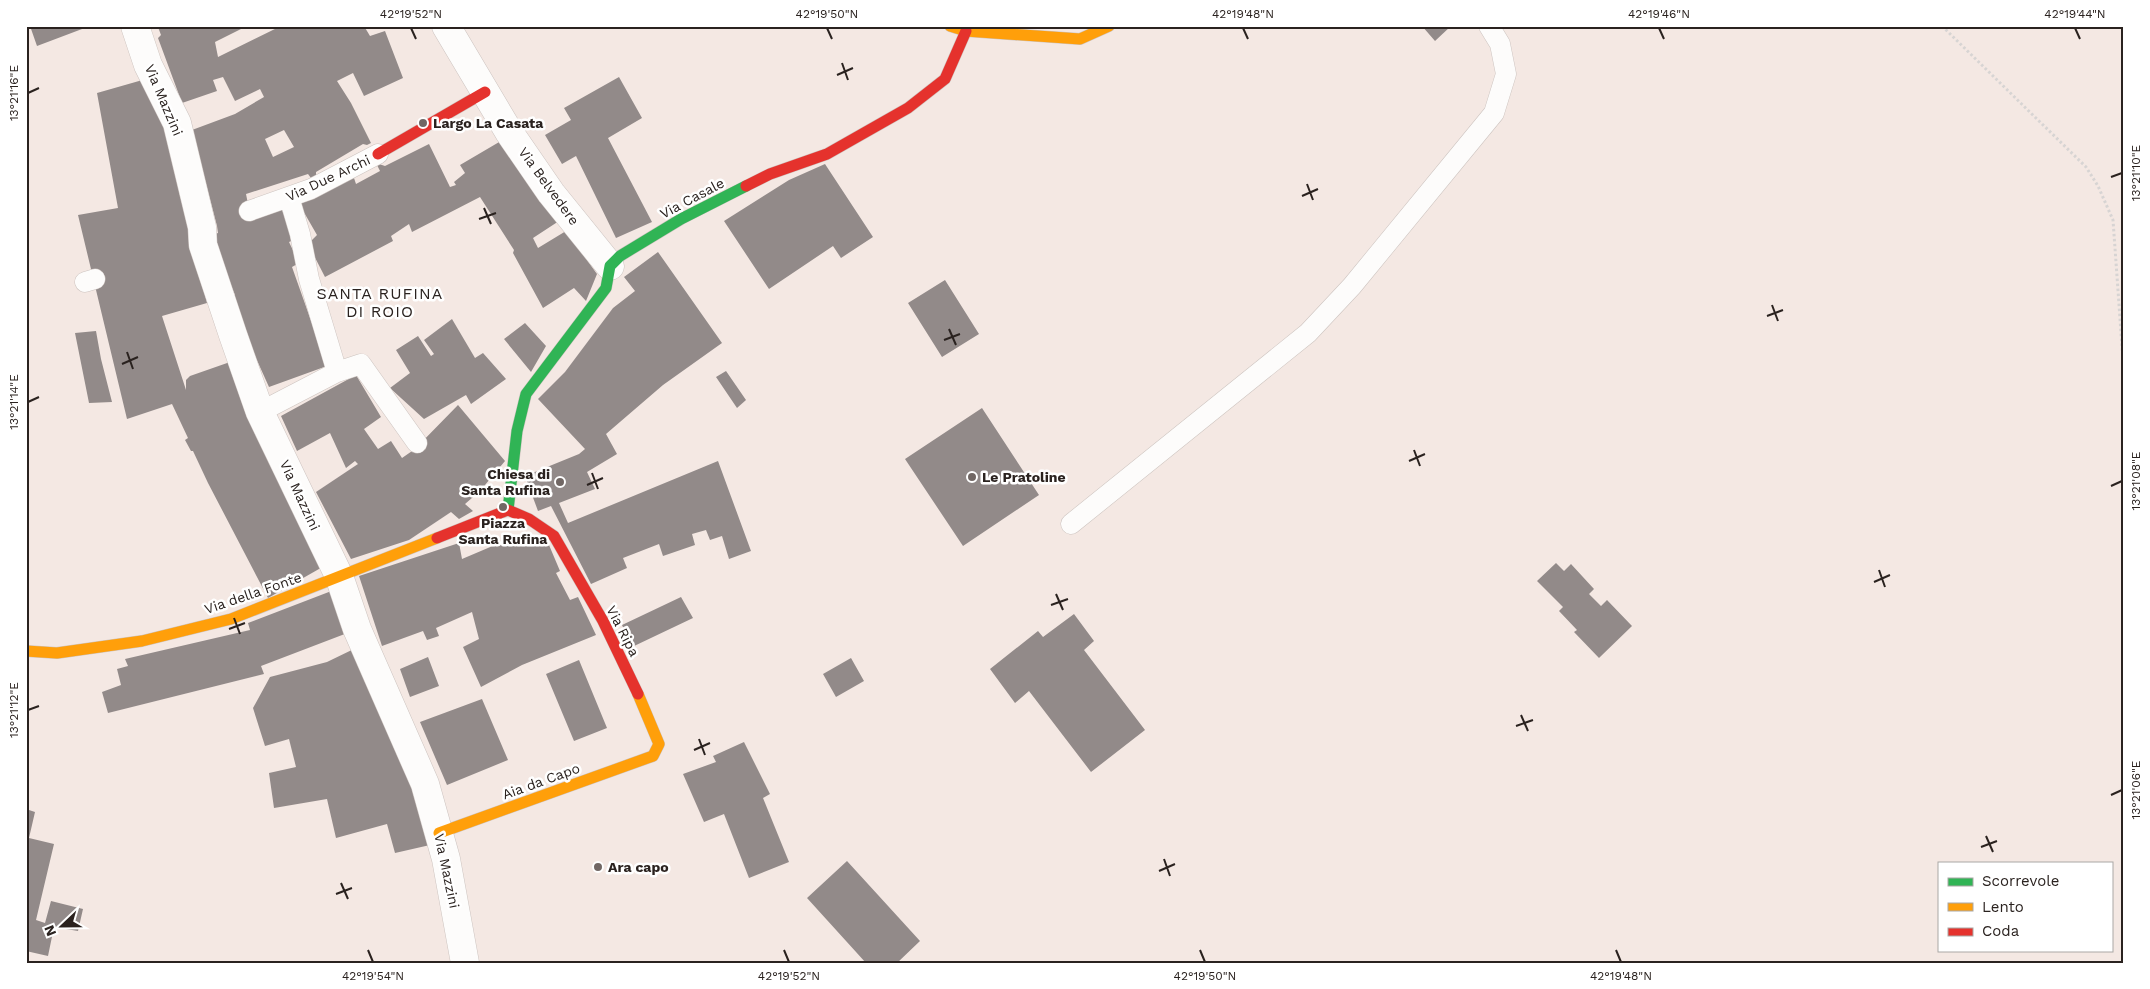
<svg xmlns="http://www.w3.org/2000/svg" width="2150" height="989" viewBox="0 0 2150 989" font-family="'Work Sans',sans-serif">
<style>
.building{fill:#928a89;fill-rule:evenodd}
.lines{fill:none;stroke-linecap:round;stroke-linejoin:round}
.lane-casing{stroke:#ccc3bf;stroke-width:21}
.street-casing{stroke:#ccc3bf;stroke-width:29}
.fast-casing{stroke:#ccc3bf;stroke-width:12}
.slow-casing{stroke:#ccc3bf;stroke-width:12}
.jam-casing{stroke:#ccc3bf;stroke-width:12}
.path{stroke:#d7d4d3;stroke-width:3;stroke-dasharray:2.5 2.5;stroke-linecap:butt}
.lane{stroke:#fdfcfb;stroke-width:20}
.street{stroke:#fdfcfb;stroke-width:28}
.fast{stroke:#30b455;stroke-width:11}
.slow{stroke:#ff9f0a;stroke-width:11}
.jam{stroke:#e5322d;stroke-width:11}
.ticks{fill:none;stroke:#2a221f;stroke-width:2}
.poi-dot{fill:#716764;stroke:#fff;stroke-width:2}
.labels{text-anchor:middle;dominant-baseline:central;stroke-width:5;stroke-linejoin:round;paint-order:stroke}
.street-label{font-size:14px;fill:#2a221f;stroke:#fff}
.poi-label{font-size:14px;font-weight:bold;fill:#2a221f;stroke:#fff;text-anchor:start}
.quarter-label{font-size:16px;letter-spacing:1px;fill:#2a221f;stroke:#fff}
.neatline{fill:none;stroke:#2a221f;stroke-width:2}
.ticks-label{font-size:12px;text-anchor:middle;fill:#2a221f}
</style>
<rect width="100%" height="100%" fill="#f4e8e3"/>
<path class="building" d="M30,26H90L37,46Z
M160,26H240L241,29L215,42L218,57L281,26H364L370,36L385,31L403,78L364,96L353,73L337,81L351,103L371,143L367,145L363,144L316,172V177L311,178L308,174L246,194L251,219L280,206L296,239L289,242L299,263L292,267L327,366L269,387L229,298L235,295L218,255L215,234L218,233L217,226L192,130L235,114L264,97L260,89L235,101L223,77L213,80L217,91L182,103L158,38L161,35L158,27ZM284,130L294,147L273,157L265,139Z
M1422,26H1451L1435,41Z
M619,77L642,118L608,138L652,222L616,238L576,156L562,164L545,135L571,120L564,108Z
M146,79L173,143L180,196L186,197L196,256L207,303L162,316L186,390V380L190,376L230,362L326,565L268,598L208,483L193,451H191L185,440L188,438L172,404L127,419L78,215L118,208L97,93Z
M506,138L559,221L533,238L538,248L566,231L597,274L586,301L574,288L543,308L513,253L514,250L480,197L412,232L409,224L391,236L393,241L325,277L308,244L317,235L298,202L323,188L354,178L356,184L380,171L376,163L385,166L429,144L450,187L456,185L454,182L465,173L460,165Z
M825,164L873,237L841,258L833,246L769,289L724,221L789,180Z
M658,252L722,343L663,385L606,434L617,454L587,472L595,489L559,503L568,523L718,461L751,551L729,559L722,536L710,540L706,530L692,534L695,545L663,556L659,544L623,558L627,568L591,584L551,506L538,511L525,476L579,454L585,449L538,399L565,372L613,308L635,291L624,277Z
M945,280L979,334L942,357L908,303Z
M452,319L475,358L483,353L506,379L471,404L466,395L424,419L390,388L410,373L396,350L418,336L431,356L434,354L424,340Z
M525,323L546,346L531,372L504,339Z
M96,331L101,359L112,402L89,403L75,333Z
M726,371L746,400L737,408L716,377Z
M356,375L381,417L364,429L378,449L391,441L402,458L415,449L458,405L505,461L480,491L465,504L473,511L459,519L451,512L409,540L351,559L316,492L358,464L355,461L346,468L330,433L297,451L281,416Z
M982,408L1039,495L963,546L905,459Z
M459,543L462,559L495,545H549L560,571L556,573L570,600L578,597L596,635L522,665L481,687L463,647L479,639L472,612L436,628L439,636L427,640L423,631L382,646L359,576Z
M1556,563L1564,571L1571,564L1594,589L1589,594L1601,606L1607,600L1632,626L1599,658L1574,632L1577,630L1559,611L1563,607L1537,581Z
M334,590L350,632L261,666L264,674L108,713L102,692L121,685L117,669L128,666L125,659L250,630L248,623Z
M681,597L693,618L632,647L622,625Z
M1074,614L1094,641L1084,650L1145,730L1091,772L1029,691L1015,703L990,669L1038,631L1043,637Z
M360,646L394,727L430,845L395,853L387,824L336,838L327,799L274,808L269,773L296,767L289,739L265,746L253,708L270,677L327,662Z
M428,657L439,686L410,697L400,669Z
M851,658L864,681L836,697L823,674Z
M579,660L607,728L574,741L546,674Z
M482,699L508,760L447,785L420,722Z
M744,742L770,794L763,798L789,862L749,878L724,814L704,822L683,774L716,762L713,756Z
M26,809L35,812L29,838L54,844L36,920L45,923L51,901L83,909L78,931L54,927L48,956L26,951Z
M847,861L920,941L897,963H866L807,898Z"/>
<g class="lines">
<g class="lane-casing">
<path id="lane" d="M249,211L311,189L378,154
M85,282L95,279
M337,372L361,364L417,443
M260,412L337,372L309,279L300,234L289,197
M1071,524L1308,333L1352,286L1494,113L1506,74L1500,44L1489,26"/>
</g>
<g class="street-casing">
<path id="street" d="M135,26L148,65L177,123L202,227L203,245L233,335L260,412L339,576L357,629L425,784L446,859L465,963
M446,26L509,132L551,193L610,266"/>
</g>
<g class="fast-casing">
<path id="fast" d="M508,510L517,431L526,394L606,288L610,266L620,256L681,219L746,186"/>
</g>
<g class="slow-casing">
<path id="slow" d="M950,26L966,31L1080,39L1109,26
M26,651L57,653L142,641L231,619L437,538
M439,833L653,756L659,744L638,694"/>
</g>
<g class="jam-casing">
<path id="jam" d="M378,154L485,92
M746,186L770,174L827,154L908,108L945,79L966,31
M437,538L508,510L529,519L554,536L603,621L638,694"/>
</g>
<path class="path" d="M1942,26L2086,167L2098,186L2113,220L2124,375"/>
<use href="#lane" class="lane"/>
<use href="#street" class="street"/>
<use href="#fast" class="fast"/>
<use href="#slow" class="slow"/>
<use href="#jam" class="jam"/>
</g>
<path class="ticks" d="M411,28L416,39M827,28L832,39M1243,28L1248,39M1659,28L1664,39M2075,28L2080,39M842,63L848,80M837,75L853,68M28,93L39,88M2111,177L2122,173M1307,184L1313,200M1302,196L1318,189M484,208L491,224M479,219L496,213M1772,305L1778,321M1767,316L1783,310M949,329L956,345M944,340L960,334M127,352L133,369M122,364L138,357M28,402L39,397M1414,450L1420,466M1409,461L1425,454M592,473L598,489M587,485L603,478M2111,486L2122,481M1879,570L1885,587M1874,582L1890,575M1056,594L1063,610M1051,605L1068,599M234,618L240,634M229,629L245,623M28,710L39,706M1521,715L1528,731M1516,726L1533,720M699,739L705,755M694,750L710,743M2111,795L2122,790M1986,836L1993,852M1981,847L1997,841M1164,859L1170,876M1159,871L1175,864M341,883L348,899M336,894L352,888M368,950L373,962M784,950L789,962M1200,950L1205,962M1616,950L1621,962"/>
<g class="poi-dot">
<circle cx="423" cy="123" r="5"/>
<circle cx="972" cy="477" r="5"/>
<circle cx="560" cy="482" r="5"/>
<circle cx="503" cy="507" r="5"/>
<circle cx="598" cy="867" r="5"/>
</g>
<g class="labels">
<g class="street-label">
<text transform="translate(164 100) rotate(67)">Via Mazzini</text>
<text transform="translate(328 178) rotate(-25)">Via Due Archi</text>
<text transform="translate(549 186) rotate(54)">Via Belvedere</text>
<text transform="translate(692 198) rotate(-28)">Via Casale</text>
<text transform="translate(300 495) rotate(65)">Via Mazzini</text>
<text transform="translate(253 593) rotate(-19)">Via della Fonte</text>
<text transform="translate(623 631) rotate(63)">Via Ripa</text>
<text transform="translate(541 781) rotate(-20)">Aia da Capo</text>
<text transform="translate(447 871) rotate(78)">Via Mazzini</text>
</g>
<g class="poi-label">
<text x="433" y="123">Largo La Casata</text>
<text x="550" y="474" text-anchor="end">Chiesa di<tspan x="550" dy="16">Santa Rufina</tspan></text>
<text x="982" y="477">Le Pratoline</text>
<text x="503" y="523" text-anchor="middle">Piazza<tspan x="503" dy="16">Santa Rufina</tspan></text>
<text x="608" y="867">Ara capo</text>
</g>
<g class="quarter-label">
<text x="380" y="293">SANTA RUFINA<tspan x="380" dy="18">DI ROIO</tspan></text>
</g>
</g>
<rect width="2150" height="989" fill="none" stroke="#ffffff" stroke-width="55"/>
<rect x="1938" y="862" width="175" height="90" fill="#ffffff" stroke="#aaa7a5"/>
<rect x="1948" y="878" width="25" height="8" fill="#30b455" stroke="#aaa7a5"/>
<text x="1982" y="886" font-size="15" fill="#2a221f">Scorrevole</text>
<rect x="1948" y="903" width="25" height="8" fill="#ff9f0a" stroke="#aaa7a5"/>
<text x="1982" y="912" font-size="15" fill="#2a221f">Lento</text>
<rect x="1948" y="928" width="25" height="8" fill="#e5322d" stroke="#aaa7a5"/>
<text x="1982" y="936" font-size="15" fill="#2a221f">Coda</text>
<g transform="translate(62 926) rotate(248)" stroke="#ffffff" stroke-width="4" paint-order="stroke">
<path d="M0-4L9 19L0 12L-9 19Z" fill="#2a221f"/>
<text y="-8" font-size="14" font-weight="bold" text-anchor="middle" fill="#2a221f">N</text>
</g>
<rect x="28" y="28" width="2094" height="934" class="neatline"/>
<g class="ticks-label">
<text x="411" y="18">42°19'52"N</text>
<text x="827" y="18">42°19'50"N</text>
<text x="1243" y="18">42°19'48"N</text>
<text x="1659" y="18">42°19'46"N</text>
<text x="2075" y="18">42°19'44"N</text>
<text transform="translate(14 93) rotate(-90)" y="4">13°21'16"E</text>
<text transform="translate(2136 173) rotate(-90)" y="4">13°21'10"E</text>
<text transform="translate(14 402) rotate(-90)" y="4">13°21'14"E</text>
<text transform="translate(2136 481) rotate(-90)" y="4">13°21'08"E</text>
<text transform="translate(14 710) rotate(-90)" y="4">13°21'12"E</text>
<text transform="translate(2136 790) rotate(-90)" y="4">13°21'06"E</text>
<text x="373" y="980">42°19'54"N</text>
<text x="789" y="980">42°19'52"N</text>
<text x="1205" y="980">42°19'50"N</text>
<text x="1621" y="980">42°19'48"N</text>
</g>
</svg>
